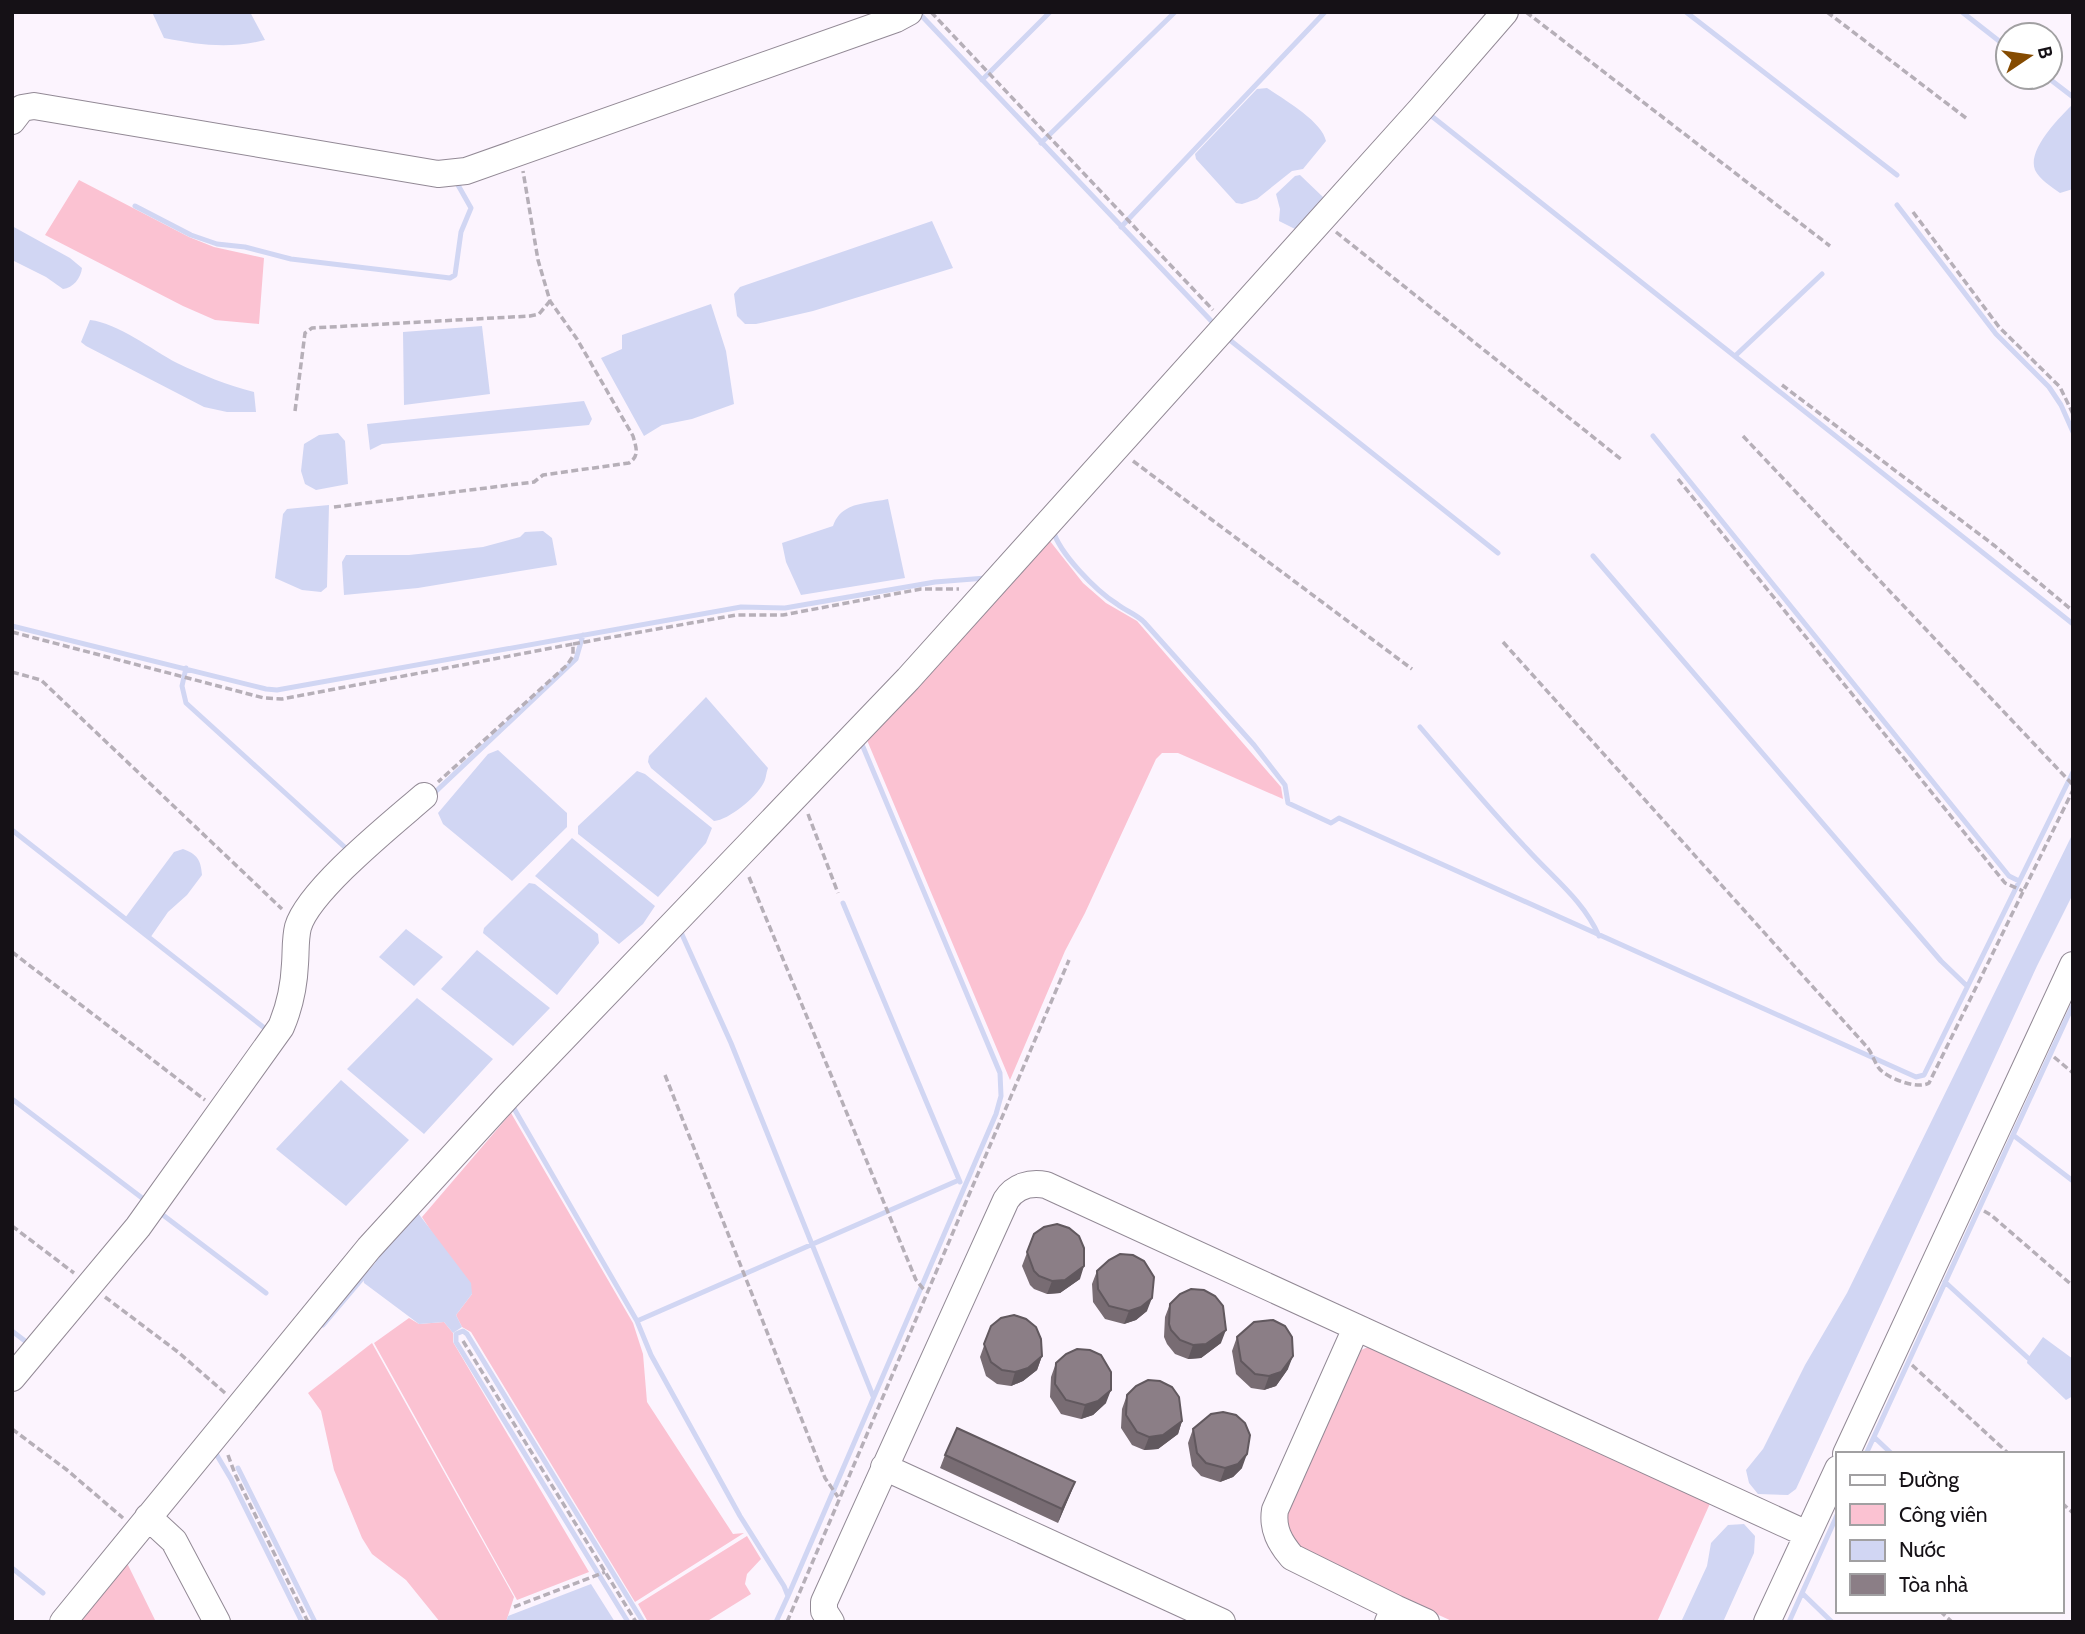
<svg xmlns="http://www.w3.org/2000/svg" width="2085" height="1634" viewBox="0 0 2085 1634" font-family="Cabin,sans-serif">
<style>
.green{fill:#fbc2d2}
.water{fill:#d1d6f3}
.lines{fill:none;stroke-linecap:round;stroke-linejoin:round}
.stream{stroke:#d1d6f3;stroke-width:5}
.minor-casing{stroke:#928995;stroke-width:28}
.path{stroke:#b6afb8;stroke-width:3.5;stroke-dasharray:7 3.5;stroke-linecap:butt}
.minor{stroke:#fff;stroke-width:26}
.wall{fill:#786c73}
.shaded-wall{fill:#61585e}
.building{fill:#8b7e86;stroke:#61585e;stroke-width:2}
</style>
<rect width="100%" height="100%" fill="#fcf4fe"/>
<path class="green" d="M79,180L189,237L214,247L264,258L259,324L215,320L183,306L45,235Z
M1046,536L1083,583L1106,603L1137,621L1281,787L1283,799L1178,753H1162L1156,759L1085,913L1065,951L1010,1080L864,733Z
M511,1113L633,1323L643,1354L647,1402L733,1534L744,1533L635,1602L471,1332L462,1327L456,1315L472,1294L422,1217Z
M409,1318L419,1324L444,1322L453,1333V1342L589,1572L517,1600L374,1343Z
M372,1343L514,1597L506,1622H440L406,1580L372,1554L362,1538L334,1470L321,1411L308,1393Z
M1368,1347H1377L1712,1499L1657,1622H1454L1305,1554L1293,1545L1284,1511L1359,1351Z
M747,1536L761,1559L747,1574L745,1584L751,1594L706,1622H648L638,1604Z
M127,1563L156,1622H78Z"/>
<path class="water" d="M152,12H250L265,40C230,49 199,45 164,38Z
M1267,88C1283,99 1322,121 1326,141L1303,169L1292,171L1257,199L1242,204L1236,203L1196,159L1195,154L1257,89Z
M2072,105L2073,189L2060,193C2052,187 2039,179 2035,170C2027,150 2059,118 2072,105Z
M1300,175L1324,198L1295,229L1279,221L1280,209L1276,194L1295,176Z
M932,221L953,268L813,311L756,324H745L737,316L734,294L740,287Z
M12,226L70,258L82,268C81,278 73,288 63,289L46,277L12,260Z
M711,304L726,351L734,404L692,419L662,425L644,436L601,358L622,349V335Z
M90,320C118,323 152,350 177,363C202,375 227,385 254,392L256,412H227L204,407L86,346L81,342Z
M482,326L490,394L404,405L403,332Z
M584,401L592,419L589,425L382,444L370,450L367,424Z
M338,433L345,441L348,484L316,490L305,484L301,471L304,444L319,435Z
M888,499L905,578L801,595L786,562L782,543L833,526C841,502 865,504 888,499Z
M329,505L327,587L321,592L302,590L275,578L283,514L287,509Z
M543,531L552,538L557,565L418,588L344,595L342,562L346,555H409L483,547L520,537L525,532Z
M706,697L768,768C766,773 766,780 763,784C756,797 729,820 714,821L651,768L648,762L649,756Z
M498,750L567,813V827L512,881L443,824L438,813L488,754Z
M637,771L645,774L712,828L706,843L658,897L578,834V826Z
M2073,833V894L2037,966L1796,1489L1788,1495L1758,1494L1749,1483L1746,1470L1763,1449L1805,1365L1847,1293Z
M572,838L655,906L643,924L619,944L535,876Z
M183,849C197,854 201,860 202,875L187,895L168,912L150,938L125,918L174,852Z
M529,883L535,884L598,934L599,943L557,995L483,933L484,928Z
M406,929L443,957L414,986L379,957Z
M477,950L550,1008L513,1046L441,989Z
M417,998L493,1059L424,1134L347,1069Z
M341,1080L409,1140L346,1206L276,1149Z
M418,1213L471,1283L472,1294L456,1315L462,1327L453,1333L444,1322L419,1324L364,1283L363,1277Z
M2043,1337L2073,1359V1396L2066,1400L2027,1363L2028,1358Z
M1744,1524L1755,1536L1754,1553L1723,1622H1681L1707,1566L1711,1543L1728,1525Z
M591,1584L615,1622H506L508,1616Z"/>
<g class="lines">
<path class="stream" d="M918,12L1217,327
M1686,12L1897,175
M1962,12L2008,48
M2047,77L2073,97
M982,80L1050,12
M1429,114L2073,624
M1041,143L1175,12
M1897,205L1996,334L2049,387L2061,405L2073,432
M135,206L191,235L217,244L245,247L291,259L450,278L455,275L461,232L471,208L458,185
M1121,227L1325,12
M1226,337L1498,553
M1735,356L1822,274
M1653,436L2009,876L2019,881
M1053,530C1059,553 1096,591 1117,604C1126,611 1136,614 1144,622L1254,745L1285,785L1288,803L1331,823L1339,818L1916,1077L1924,1075L2073,772
M1593,556L1941,961L1967,986
M12,626L266,689L277,690L741,607L785,608L935,582L986,578
M186,668L182,686L186,703L349,851
M1420,727C1455,768 1490,810 1527,849C1553,878 1583,900 1599,936
M431,796L576,659L583,635
M12,830L267,1030
M843,903L960,1182
M680,930L731,1043L873,1396
M12,1099L146,1201
M512,1105L637,1321L651,1355L740,1516L784,1586L788,1596L776,1622
M2013,1135L2073,1181
M159,1212L266,1293
M377,1260L403,1230
M1945,1282L2028,1358
M637,1321L959,1180
M323,1325L367,1273
M12,1331L29,1344
M1874,1437L1892,1454
M215,1452L231,1479L302,1622
M1866,1454L2073,1005
M238,1468L315,1622
M12,1568L43,1593
M1802,1593L1832,1622
M788,1596L996,1114L1001,1096L1000,1073L861,742
M628,1622L456,1342V1334L463,1331L467,1334L643,1622
M1789,1622L1838,1513"/>
<g class="minor-casing">
<path id="minor" d="M12,121L22,108L34,106L438,174L466,171L896,19L909,12
M1356,1328L1275,1510C1272,1529 1280,1543 1292,1557L1395,1608
M12,1378L138,1227L281,1027C290,1006 294,986 295,964C296,952 295,939 298,927C309,890 393,823 424,796
M1846,1454L2073,965
M884,1467L1222,1622
M148,1517L174,1541L217,1622
M63,1622L369,1248L508,1096L908,679L1420,110L1505,12
M831,1622L824,1611V1602L1006,1200C1015,1186 1030,1182 1046,1185L1807,1534
M1388,1622L1395,1608L1426,1622
M1767,1622L1838,1469"/>
</g>
<path class="path" d="M931,12L1213,310
M1526,12L1830,246
M1827,12L1966,118
M1913,212L1999,327L2060,387L2073,414
M1336,232L1622,460
M1782,385L1995,546L2073,611
M295,411L305,333L312,328L530,316L539,314L550,301
M1743,436L2073,785
M1133,461L1412,669
M1678,479L2005,883L2023,891
M334,507L534,482L543,475L629,463C640,456 636,447 633,436L577,339L550,301L538,260L523,171
M12,632L264,698L282,699L573,644V656L567,665L438,782
M1503,642L1867,1047C1872,1053 1874,1061 1878,1067C1885,1078 1918,1090 1929,1083L2073,790
M573,644L736,615H783L921,589H959
M12,672L41,680L282,909
M808,814L838,893
M749,877L916,1280L925,1291
M12,952L205,1100
M2054,1057L2073,1073
M665,1075L825,1478L838,1497
M1984,1211L1991,1215L2073,1286
M12,1226L74,1273
M105,1297L178,1352L225,1393
M463,1341L636,1622
M1912,1365L2009,1454
M12,1429L67,1470L123,1518
M228,1455L235,1474L308,1622
M2062,1503L2073,1513
M514,1607L605,1572
M1940,1611L1952,1622
M787,1622L1069,960"/>
<use href="#minor" class="minor"/>
</g>
<path class="wall" d="M1034,1234L1080,1279L1060,1293L1047,1294L1034,1289L1030,1285L1022,1266Z
M1097,1271L1147,1311L1136,1320L1124,1324L1105,1319L1093,1302L1092,1284Z
M1170,1304L1221,1343L1201,1358L1188,1359L1175,1354L1167,1344L1164,1337L1165,1317Z
M991,1326L1042,1356L1037,1370L1023,1381L1011,1386L997,1384L986,1376L980,1357Z
M1237,1337L1288,1369L1276,1386L1264,1390L1251,1388L1236,1374L1232,1351Z
M1056,1363L1106,1403L1093,1415L1081,1419L1061,1414L1050,1397L1051,1377Z
M1127,1395L1182,1421L1178,1434L1158,1449L1144,1450L1132,1445L1121,1428L1122,1409Z
M1193,1429L1242,1468L1233,1477L1220,1482L1201,1476L1192,1466L1188,1443Z
M945,1455L1075,1482L1058,1523L940,1468Z"/>
<path class="shaded-wall" d="M1084,1266L1080,1279L1060,1293L1047,1294L1052,1281Z
M1152,1298L1147,1311L1136,1320L1124,1324L1129,1311Z
M1226,1330L1221,1343L1201,1358L1188,1359L1193,1345Z
M1042,1356L1037,1370L1023,1381L1011,1386L1015,1372Z
M1293,1356L1288,1369L1276,1386L1264,1390L1269,1376Z
M1111,1390L1106,1403L1093,1415L1081,1419L1085,1405Z
M1182,1421L1178,1434L1158,1449L1144,1450L1149,1437Z
M1247,1454L1242,1468L1233,1477L1220,1482L1225,1468Z
M1075,1482L1070,1495L1058,1523L1062,1509Z"/>
<path class="building" d="M1057,1224L1069,1228L1079,1236L1084,1248V1266L1065,1280L1052,1281L1039,1276L1034,1271L1027,1252L1034,1234L1044,1227Z
M1120,1254L1133,1255L1144,1261L1154,1277L1152,1298L1141,1307L1129,1311L1109,1306L1098,1289L1097,1271L1109,1260Z
M1191,1289L1204,1290L1215,1296L1223,1306L1226,1330L1206,1344L1193,1345L1180,1340L1171,1330L1169,1324L1170,1304L1180,1294Z
M1014,1315L1026,1319L1036,1327L1041,1339L1042,1356L1028,1368L1015,1372L1002,1370L991,1362L984,1344L991,1326L1001,1318Z
M1273,1320L1285,1326L1292,1337L1293,1356L1281,1372L1269,1376L1255,1374L1241,1361L1237,1337L1254,1322Z
M1077,1349L1090,1350L1101,1355L1111,1372V1390L1098,1401L1085,1405L1066,1400L1055,1384L1056,1363L1066,1354Z
M1148,1380L1160,1381L1172,1387L1179,1397L1182,1421L1163,1435L1149,1437L1137,1432L1126,1415L1127,1395L1136,1386Z
M1223,1412L1236,1415L1245,1423L1250,1435L1247,1454L1238,1464L1225,1468L1206,1463L1197,1453L1193,1429L1211,1414Z
M957,1428L1075,1482L1062,1509L945,1455Z"/>
<rect width="2085" height="1634" fill="none" stroke="#151116" stroke-width="28"/>
<rect x="1836" y="1452" width="228" height="161" fill="#ffffff" stroke="#a1a0a2" stroke-width="2"/>
<rect x="1850" y="1475" width="35" height="10" fill="#ffffff" stroke="#a1a0a2" stroke-width="2"/>
<text x="1899" y="1487" font-size="21" fill="#151116">Đường</text>
<rect x="1850" y="1504" width="35" height="21" fill="#fbc2d2" stroke="#a1a0a2" stroke-width="2"/>
<text x="1899" y="1522" font-size="21" fill="#151116">Công viên</text>
<rect x="1850" y="1540" width="35" height="21" fill="#d1d6f3" stroke="#a1a0a2" stroke-width="2"/>
<text x="1899" y="1557" font-size="21" fill="#151116">Nước</text>
<rect x="1850" y="1574" width="35" height="21" fill="#8b7e86" stroke="#a1a0a2" stroke-width="2"/>
<text x="1899" y="1592" font-size="21" fill="#151116">Tòa nhà</text>
<g transform="translate(2029 56) rotate(77)"><circle r="33" fill="#ffffff" stroke="#a1a0a2" stroke-width="2"/>
<path d="M0-5L12 26L0 18L-12 26Z" fill="#854b01"/>
<text y="-10" font-size="19" font-weight="bold" text-anchor="middle" fill="#151116">B</text>
</g>
</svg>
